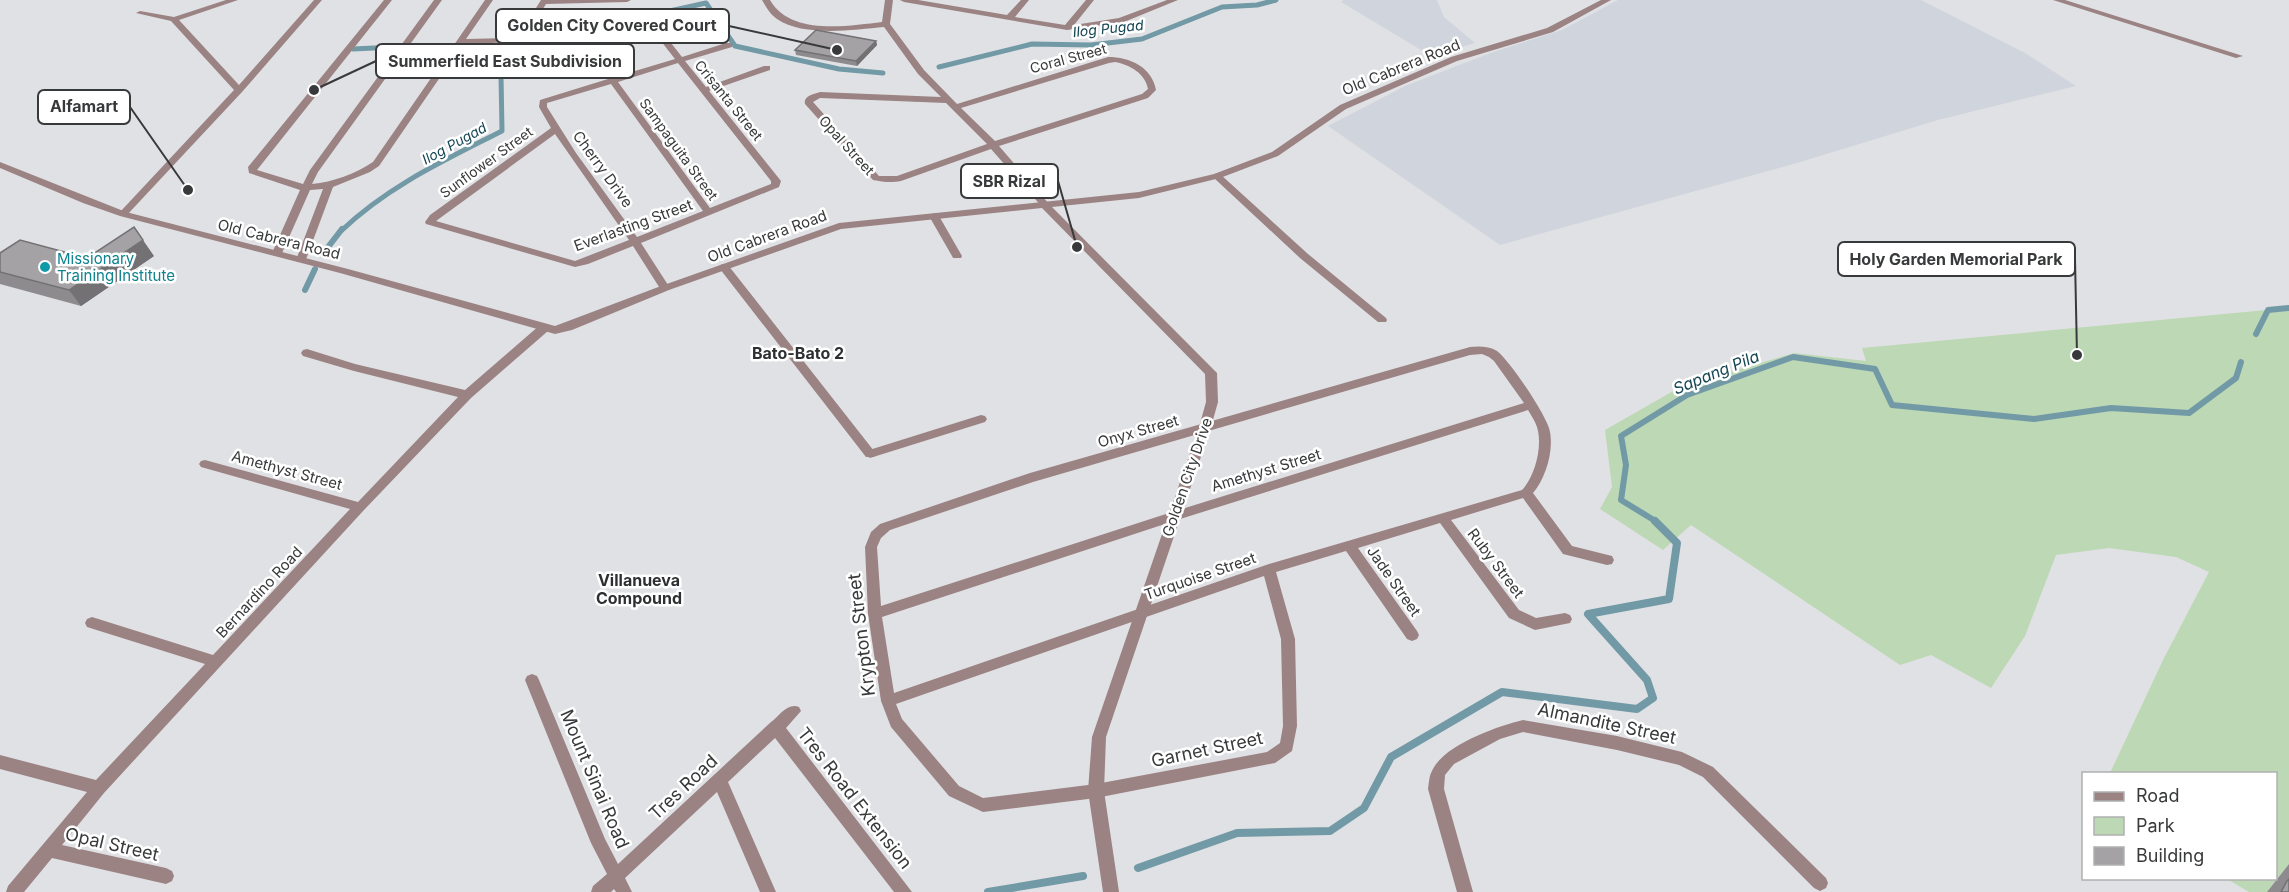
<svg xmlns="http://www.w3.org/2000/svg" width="2289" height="892" viewBox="0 0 2289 892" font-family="Inter,sans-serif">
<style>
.built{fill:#d0d5dd}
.green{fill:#bdd8b4}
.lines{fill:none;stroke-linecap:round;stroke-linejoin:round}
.stream-far2{stroke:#729aa6;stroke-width:5}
.stream-far1{stroke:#729aa6;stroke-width:6}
.stream{stroke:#729aa6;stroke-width:8}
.pedestrian{fill:#9b8384;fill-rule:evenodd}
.minor{fill:#9b8384;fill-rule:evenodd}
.tertiary{fill:#9b8384;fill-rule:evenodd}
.wall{fill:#8d8b8d}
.shaded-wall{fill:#737173}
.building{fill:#a4a2a4;stroke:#737173;stroke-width:1.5}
.culture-dot{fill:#0f9aa8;stroke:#fff;stroke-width:2}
.labels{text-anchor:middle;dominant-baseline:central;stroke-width:5;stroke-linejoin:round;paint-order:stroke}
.far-water-label{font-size:14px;font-style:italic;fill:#154654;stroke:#fff}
.far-street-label{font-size:14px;fill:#38393a;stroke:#fff}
.street-label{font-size:15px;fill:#38393a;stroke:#fff}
.culture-label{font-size:15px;fill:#0d838f;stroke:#fff;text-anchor:start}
.neighbourhood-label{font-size:16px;font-weight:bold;fill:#2e2f31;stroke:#fff}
.water-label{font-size:16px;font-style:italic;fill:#154654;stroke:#fff}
.near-street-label{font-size:18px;fill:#38393a;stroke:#fff}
.leader{fill:none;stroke:#38393a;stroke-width:2}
.callout-dot{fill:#38393a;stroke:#fff;stroke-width:2}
.callout{fill:#fff;stroke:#38393a;stroke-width:2}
.callout-label{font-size:16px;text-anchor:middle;font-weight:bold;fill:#38393a}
</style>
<rect width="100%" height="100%" fill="#e0e1e4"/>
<path class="built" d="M1343,0H1437L1444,17L1475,43L1431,56L1341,2Z
M1618,0H1921L2025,53L2076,86L1938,120L1797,163L1500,245L1328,126L1405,86L1493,52L1562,30Z"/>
<path class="green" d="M2289,308V864L2267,892H2249L2227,879L2276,878V774L2110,773L2164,658L2209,572L2176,557L2109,548L2056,555L2025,636L1991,688L1931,655L1900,665L1691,525L1663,550L1600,509L1612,487L1605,430L1682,386L1794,353L1866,361L1862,348Z"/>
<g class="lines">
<path class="stream-far2" d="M474,46H501L524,50
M411,47L447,46
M353,49L395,47
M939,67L1032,44L1091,45L1142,39L1222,7L1257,5L1276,0
M341,231C388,186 445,160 502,131L501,75L524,50L567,41L606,25L706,3L735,46L839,69L883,73"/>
<path class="stream-far1" d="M325,251L342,229
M305,290L315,269
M2256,334L2268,310L2289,308
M1657,522L1621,500L1626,465L1621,436L1687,395L1793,357L1875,369L1892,405L2034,419L2111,408L2189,413L2236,378L2241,362"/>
<path class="stream" d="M1138,868L1237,833L1330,831L1364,808L1391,757L1502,692L1637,709L1653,698L1647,680L1588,614L1669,599L1677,543L1655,521
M988,892L1083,876"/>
<path class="pedestrian" d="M981,415L985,416L987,419L985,422L870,458L864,454L866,451Z"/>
<path class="minor" d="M226,0H238L179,20L239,85L314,0H322L242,92L126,216H120V212L234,90L171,21L136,13L140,11L174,17Z
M384,0H392L257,170L303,184L310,170L434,0H442L318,172L312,184C333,182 355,174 373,162L485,0H493L466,39L515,38L519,35L541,0H631L627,2L546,4L536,20L594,19L598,21L594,23L533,25L525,39L517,42L463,44L379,166L370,172L333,187L305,262H297L296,260L323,189L310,190L282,253L277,256L273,255L272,253L300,190L249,173L248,167Z
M762,0H770C791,36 847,26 882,22L885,0H893L890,24L924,70L957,104L1108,57C1130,57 1152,67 1156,90L1148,98L999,146L1049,204V208H1043L991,149L901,181C891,183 883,182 873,180L805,104C803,96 814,94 820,92L941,97L918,74L884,27C853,30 803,37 777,19C770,14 766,7 762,0ZM1115,62C1130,65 1145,73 1148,89L1142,94L995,141L961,108L1109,63ZM820,98L946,103L987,144L897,176H879L813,102Z
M900,0H918L1007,15L1021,0H1029L1015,17L1065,25L1086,0H1094L1074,25L1119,18L1167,0H1178L1124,22L1067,30L904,2Z
M2053,0H2065L2243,56L2236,58Z
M658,34H664L682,57L726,43H732V47L685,61L706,87L764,66H770V70L709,91L781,181L779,187L641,243L670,288L669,290H661L633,246L588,264L575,267L426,224L425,222L430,215L551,128L539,107L540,100L608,79L596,63L562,74L558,71L593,59L582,43L583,41H589L615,77L675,59L657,36ZM678,63L771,181V184L710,208L618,82ZM611,84L703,211L637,237L576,153L547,107V103ZM555,134L629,240L575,261L436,221Z
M1217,173L1220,174L1308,254L1386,318L1387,320L1386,322H1378L1300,258L1214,178L1212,176Z
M934,213L939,216L962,256L961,258H953L952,256L929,216Z
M724,264L728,265L874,451L876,454L874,457H866L720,269L719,267L720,265Z
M544,324L549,328L548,331L471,398L364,510L104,793L62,845L166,868L172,871L174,876L172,881L166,884L52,858L24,892H6L8,886L87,792L0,769V755L96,780L205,664L87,627L85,623L87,619L92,617L213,655L350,509L201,467L199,464L201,461L205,460L358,502L458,397L354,371L303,356L301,353L303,350L307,349L355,364L465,390L540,325Z
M1470,347C1479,346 1489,346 1497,351C1510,361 1544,412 1549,428C1555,448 1546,478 1533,493L1572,546L1612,556L1614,560L1612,564L1607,565L1563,554L1523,498L1451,520L1519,610L1536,618L1565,613L1570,615L1572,619L1570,623L1535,630L1509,618L1440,523L1358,548L1417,631L1419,635L1417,639L1412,641L1407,639L1346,551L1276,572L1295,639L1297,726L1292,751L1275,763L1096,798L983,812L949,796L891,727L881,701L868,614L865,547L871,532L880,524L1030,473ZM1482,354L1489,357L1494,361L1524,403L1169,513L881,606L877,547L881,538L890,530L1033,482L1470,355ZM1528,410C1531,415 1535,421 1537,427C1543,446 1535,476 1522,490L1269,564L894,693L882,617L1177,520ZM1264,576L1281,639L1283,726L1280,743L1267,752L1096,784L983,798L959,786L902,719L896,704Z
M532,674L537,676L539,680L605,839L618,864L771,722C779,716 788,702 799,707L801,711L786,728L912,892H894L775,738L728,782L776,892H760L717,792L625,878L632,892H616L614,889L611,892H591L593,886L607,874L591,843L525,680L527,676Z
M1523,720L1617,736L1682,752L1713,767L1826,878L1828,883L1826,888L1820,891L1814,888L1703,777L1679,765L1617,750L1523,732L1500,739L1454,764L1445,775L1444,789L1473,892H1457L1428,789C1429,783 1429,776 1432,771C1443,745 1498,726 1523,720Z"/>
<path class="tertiary" d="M1601,0H1611L1553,32L1457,61L1346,109L1278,156L1220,178L1139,198L1052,207L1217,373L1218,402L1211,427L1106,737L1104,791L1119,892H1103L1088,791L1092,737L1199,427L1206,402L1205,374L1042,208L841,229L669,290L572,330L555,334L340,273L120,216L83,203L0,168V162L126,212L348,269L555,326L661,286L839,223L1139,192L1214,174L1272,152L1340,105L1451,57L1547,28Z"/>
</g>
<path class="wall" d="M876,41L877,45L857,66L796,55L795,50Z
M0,253L87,258L154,256L81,306L0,284Z
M2289,864V892H2267Z"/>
<path class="shaded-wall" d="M876,41L877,45L857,66L856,61Z
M134,227L154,256L81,306L69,290Z"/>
<path class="building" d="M816,30L876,41L856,61L795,50Z
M134,227L143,240L69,290L0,272V253L20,240L87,258Z
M2289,879V892H2281L2287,881Z"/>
<circle class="culture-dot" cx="45" cy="267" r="6"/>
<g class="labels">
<g class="far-water-label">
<text transform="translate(1108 28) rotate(-6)">Ilog Pugad</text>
<text transform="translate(454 143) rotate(-29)">Ilog Pugad</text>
</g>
<g class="far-street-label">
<text transform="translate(1068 58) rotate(-15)">Coral Street</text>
<text transform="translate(729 100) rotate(51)">Crisanta Street</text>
<text transform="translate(847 145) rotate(48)">Opal Street</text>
<text transform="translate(679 149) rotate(54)">Sampaguita Street</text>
<text transform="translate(486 162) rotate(-36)">Sunflower Street</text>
</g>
<g class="street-label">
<text transform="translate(1401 67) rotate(-22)">Old Cabrera Road</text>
<text transform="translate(603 169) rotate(54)">Cherry Drive</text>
<text transform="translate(633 225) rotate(-20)">Everlasting Street</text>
<text transform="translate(767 236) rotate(-20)">Old Cabrera Road</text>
<text transform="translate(279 239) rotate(14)">Old Cabrera Road</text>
<text transform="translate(1138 431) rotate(-16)">Onyx Street</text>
<text transform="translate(287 470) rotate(15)">Amethyst Street</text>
<text transform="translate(1266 470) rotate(-17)">Amethyst Street</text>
<text transform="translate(1187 477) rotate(-71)">Golden City Drive</text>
<text transform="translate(1496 563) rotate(53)">Ruby Street</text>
<text transform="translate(1200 576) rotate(-19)">Turquoise Street</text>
<text transform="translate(1394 581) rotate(55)">Jade Street</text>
<text transform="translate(259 592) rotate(-47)">Bernardino Road</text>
</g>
<g class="culture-label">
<text x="57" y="258">Missionary<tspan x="57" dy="17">Training Institute</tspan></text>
</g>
<g class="neighbourhood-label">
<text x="798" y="353">Bato-Bato 2</text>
<text x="639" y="580">Villanueva<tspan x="639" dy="18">Compound</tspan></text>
</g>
<g class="water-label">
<text transform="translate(1716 372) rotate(-22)">Sapang Pila</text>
</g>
<g class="near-street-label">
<text transform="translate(861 635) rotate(-97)">Krypton Street</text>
<text transform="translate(1607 723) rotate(12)">Almandite Street</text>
<text transform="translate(1207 749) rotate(-12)">Garnet Street</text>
<text transform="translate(595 779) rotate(67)">Mount Sinai Road</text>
<text transform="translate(683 787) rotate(-43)">Tres Road</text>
<text transform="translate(855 798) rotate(52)">Tres Road Extension</text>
<text transform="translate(112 844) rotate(13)">Opal Street</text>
</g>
</g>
<path class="leader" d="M837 50L729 26M314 90L376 61M188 190L130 107M1077 247L1058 181M2077 355L2075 259"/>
<g class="callout-dot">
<circle cx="837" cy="50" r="6"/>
<circle cx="314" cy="90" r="6"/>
<circle cx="188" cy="190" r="6"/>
<circle cx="1077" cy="247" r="6"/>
<circle cx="2077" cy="355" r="6"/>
</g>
<g class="callout">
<rect x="496" y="9" width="233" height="34" rx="6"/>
<rect x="376" y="44" width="258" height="34" rx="6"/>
<rect x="38" y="90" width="92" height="34" rx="6"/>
<rect x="961" y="164" width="97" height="34" rx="6"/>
<rect x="1838" y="242" width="237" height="34" rx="6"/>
</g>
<g class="callout-label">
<text x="612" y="31">Golden City Covered Court</text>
<text x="505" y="67">Summerfield East Subdivision</text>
<text x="84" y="112">Alfamart</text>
<text x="1009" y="187">SBR Rizal</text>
<text x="1956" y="265">Holy Garden Memorial Park</text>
</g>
<rect x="2082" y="772" width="195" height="108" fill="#ffffff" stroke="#afb0b0" stroke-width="1.5"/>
<rect x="2094" y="792" width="30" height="9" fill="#9b8384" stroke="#afb0b0" stroke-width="1.5"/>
<text x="2136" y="802" font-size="18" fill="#38393a">Road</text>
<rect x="2094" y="817" width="30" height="18" fill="#bdd8b4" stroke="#afb0b0" stroke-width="1.5"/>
<text x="2136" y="832" font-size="18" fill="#38393a">Park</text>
<rect x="2094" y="847" width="30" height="18" fill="#a4a2a4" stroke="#afb0b0" stroke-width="1.5"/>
<text x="2136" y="862" font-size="18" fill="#38393a">Building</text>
</svg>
